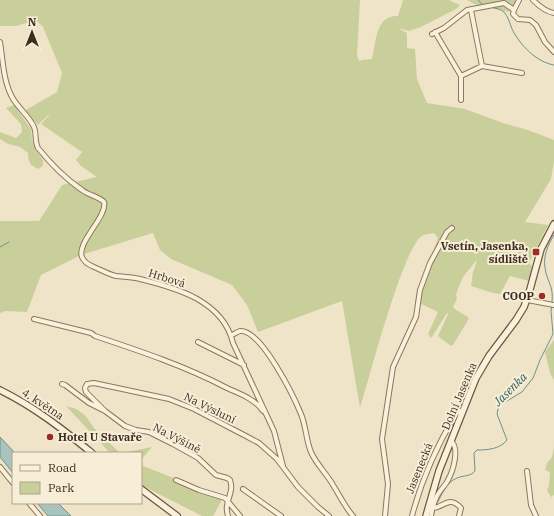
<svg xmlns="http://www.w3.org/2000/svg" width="554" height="516" viewBox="0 0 554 516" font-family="'IBM Plex Serif',serif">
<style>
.green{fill:#c9cf9b}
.water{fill:#a9c4bc;stroke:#6f938a}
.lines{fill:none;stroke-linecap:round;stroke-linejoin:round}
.stream{stroke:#6f938a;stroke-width:1}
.street-casing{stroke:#8d765c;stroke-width:6}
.secondary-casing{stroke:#6f573f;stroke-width:8}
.street{stroke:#faf1dc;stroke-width:4}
.secondary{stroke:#faf1dc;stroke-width:5.5}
.poi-dot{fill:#9e2a2b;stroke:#f7eed8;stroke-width:1.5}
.labels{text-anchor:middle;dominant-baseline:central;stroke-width:4;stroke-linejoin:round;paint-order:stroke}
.poi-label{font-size:11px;font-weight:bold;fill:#3d2e20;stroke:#f7eed8;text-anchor:end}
.street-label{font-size:11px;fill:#3d2e20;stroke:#f7eed8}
.water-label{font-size:12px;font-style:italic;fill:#2f5d5a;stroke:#f7eed8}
</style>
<rect width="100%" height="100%" fill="#f0e4c8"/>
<path class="green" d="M0,0H360L357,56L360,62L361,60L372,59C376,43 375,15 398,16L403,0H449L460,5L456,9L421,27L409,31L398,28L407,33V48L415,49L417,79L427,103L465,109L503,123L528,130L554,140V161L551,179L525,222L548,225L529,263L532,266L529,281L510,276L500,294L493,293L471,286L473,272L477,261H476L463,277L456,294L457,299L453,307C457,312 464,313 469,318L467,322L453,345L451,346L438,336L448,314L447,313L432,337L431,338L428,334L438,312L415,301L438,238L434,233C431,234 425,234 422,236C403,247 369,380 360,408L342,301L258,332L247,305L232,285L171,259L160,250L153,233L81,255L41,275L27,312L6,311L0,313V221H39L62,185L97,177L81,166L76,160L82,152L41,124L49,115V114L38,125L24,111L57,92L62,73L43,27L36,20L16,26H0Z
M467,0H517L509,12L474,4Z
M14,105L31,129L32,140L35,149L43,160V166L38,169C30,165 28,162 28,153L20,147L8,144L0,139V132L16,138L22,132L21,124L6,108Z
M554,340V380L550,373L545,352Z
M66,406L76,409L85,415L94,428L120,453H110Z
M152,447L141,460V453H122Z
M554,447V495L551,497L547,490L549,486L550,472L545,470L547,463L552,457Z
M141,465L223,498L213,516H202L141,485Z"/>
<path class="water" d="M0,437L15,453H13V473L0,457Z
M37,503H58L71,516H48Z"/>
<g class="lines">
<path class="stream" d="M478,0L483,5
M490,7C494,8 501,9 504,12C508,16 510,24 512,29C520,45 536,62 554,65
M0,247L9,242
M552,302C554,286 547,282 545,268C543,256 548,245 554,235
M436,506C441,496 446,482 457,478C464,475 470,477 475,471L474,453L477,450C488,450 500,449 507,440L497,414L498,409L502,404L522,392L533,378L540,360L553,334L551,311L552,305
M433,516L435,509"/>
<g class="street-casing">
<path id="street" d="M533,0C538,5 547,12 554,13
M471,10L482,66
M514,10L513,14L518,19L530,20L536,25L545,42L554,52
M435,32L461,76
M432,34L444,28L467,10L504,3L514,10L519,0
M0,42C3,60 3,80 12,97C18,108 29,116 34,127C37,134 34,140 38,148C50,163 66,179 82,190C88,195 100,197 104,202C108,216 76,243 82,257C84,262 89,265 94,267C101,270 108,274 116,276C124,277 133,277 140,279C177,288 223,301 233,343L274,431L283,466
M461,100V76L482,66L522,73
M527,300L554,305
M34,319L91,333L95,336C140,351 185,366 227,388C240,394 255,399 263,411
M232,335C234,334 237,332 240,331C261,329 294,397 301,414C306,426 306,440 311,452C316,464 327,474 333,485C340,496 345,507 353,516
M198,342L244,365
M62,384L65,385L89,403L105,411L125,426L136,430L149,432L173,444L198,458L216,475L227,478L230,480C235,494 223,501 228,516
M105,411L86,392L85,388L87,384L94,383L169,399L194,409L244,435L259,443L277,459L298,487L318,507L329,516
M0,467L13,483
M527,471L531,505L536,516
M176,480L199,490L225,498L240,516
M243,489L281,516
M29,503L40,516
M432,508C443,509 448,494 461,508L459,516
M385,516L388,484L382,439L393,367L416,317L420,290L430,263L447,232L452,228
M412,516C422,478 436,447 456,414L459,411H463
M431,516C432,510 433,504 436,498C439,491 445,486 448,480C453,471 460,448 451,441"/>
</g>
<g class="secondary-casing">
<path id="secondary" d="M0,390C36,408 61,428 92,453
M141,489L177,516
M426,516L439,471L476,378L489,356L516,320L524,307L529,293L541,249L554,224"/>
</g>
<use href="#street" class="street"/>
<use href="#secondary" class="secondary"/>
</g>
<g class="poi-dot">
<rect x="532" y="248" width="8" height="8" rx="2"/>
<circle cx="542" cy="296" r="4"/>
<circle cx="50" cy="437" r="4"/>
</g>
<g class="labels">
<g class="poi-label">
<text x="528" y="246">Vsetín, Jasenka,<tspan x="528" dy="13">sídliště</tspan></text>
<text x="534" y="296">COOP</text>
<text x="58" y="437" text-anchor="start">Hotel U Stavaře</text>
</g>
<g class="street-label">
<text transform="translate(167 278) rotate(17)">Hrbová</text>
<text transform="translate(459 396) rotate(-67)">Dolní Jasenka</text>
<text transform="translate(43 404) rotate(33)">4. května</text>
<text transform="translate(210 408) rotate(26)">Na Výsluní</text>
<text transform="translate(177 438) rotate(27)">Na Výšině</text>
<text transform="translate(419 468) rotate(-68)">Jasenecká</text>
</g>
<g class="water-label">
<text transform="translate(510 389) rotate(-45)">Jasenka</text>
</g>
</g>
<rect x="12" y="452" width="130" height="52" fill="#f7eed8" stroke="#ada18e"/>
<rect x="20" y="465" width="20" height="6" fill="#faf1dc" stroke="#ada18e"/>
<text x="48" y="472" font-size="12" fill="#3d2e20">Road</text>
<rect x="20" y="482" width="20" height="12" fill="#c9cf9b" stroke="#ada18e"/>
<text x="48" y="492" font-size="12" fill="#3d2e20">Park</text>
<g transform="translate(32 32)" stroke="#f7eed8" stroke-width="3" paint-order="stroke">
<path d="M0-3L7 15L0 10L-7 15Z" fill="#3d2e20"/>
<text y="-6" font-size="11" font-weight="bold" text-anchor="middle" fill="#3d2e20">N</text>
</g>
</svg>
